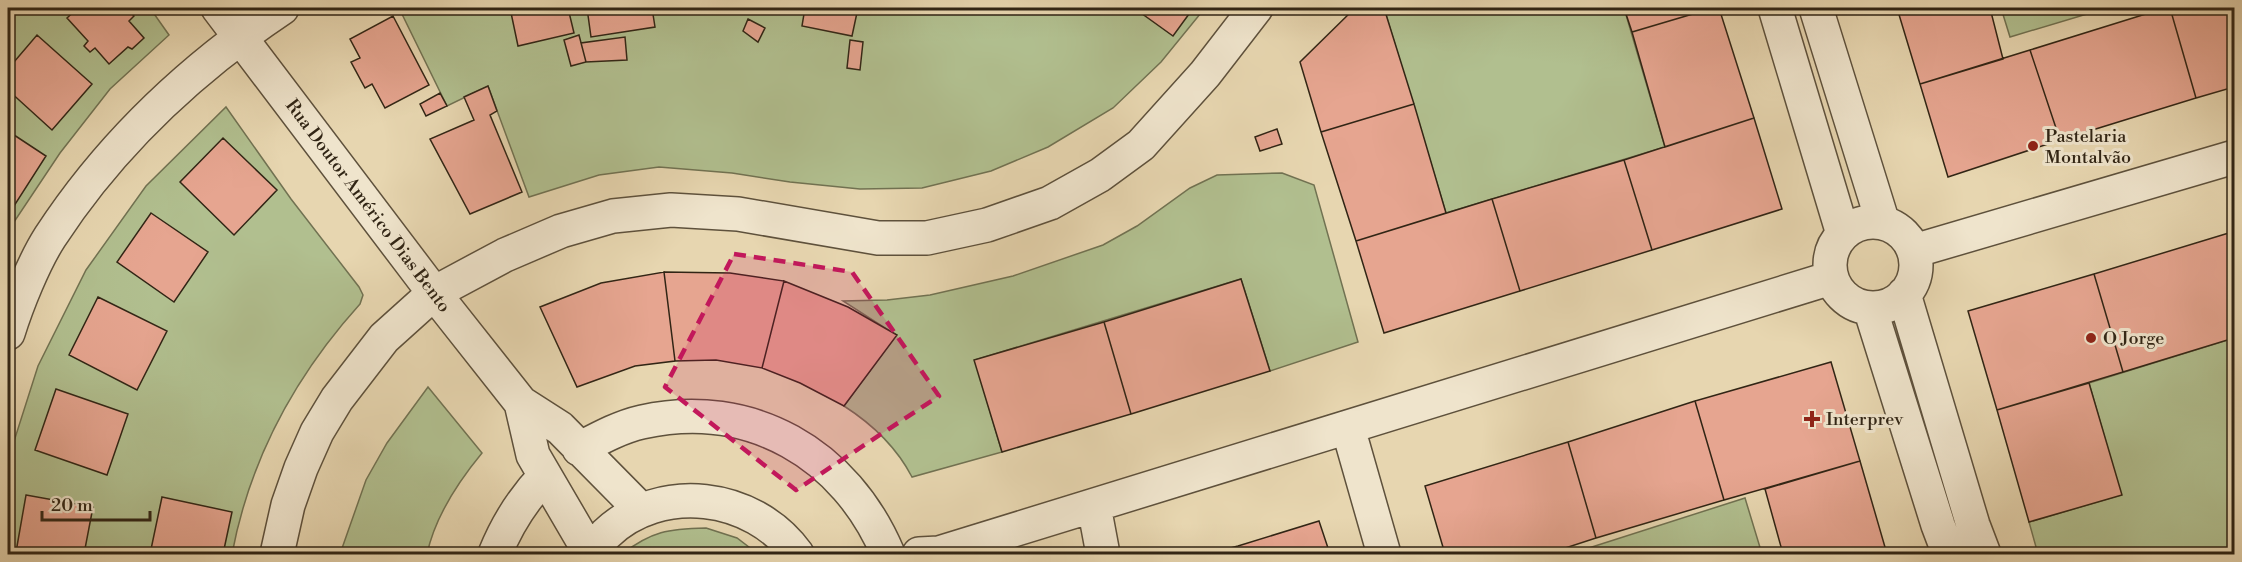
<svg xmlns="http://www.w3.org/2000/svg" width="2242" height="562" viewBox="0 0 2242 562" font-family="'Libre Bodoni',serif">
<style>
.green{fill:#b1bf8f;stroke:#717252;stroke-width:1.5}
.building{fill:#e6a590;stroke:#312515;stroke-width:1.5}
.lines{fill:none;stroke-linecap:round;stroke-linejoin:round}
.minor-casing{stroke:#5e513c;stroke-width:36}
.minor{stroke:#efe4cc;stroke-width:33}
.marked{fill:#c2185b;fill-opacity:0.2;stroke:#c2185b;stroke-width:4.5;stroke-dasharray:12 8;stroke-linejoin:round}
.poi-dot{fill:#8f2418;stroke:#efe4cc;stroke-width:2}
.labels{text-anchor:middle;dominant-baseline:central;stroke-width:6;stroke-linejoin:round;paint-order:stroke}
.poi-label{font-size:18px;fill:#312515;stroke:#efe4cc;text-anchor:start}
.street-label{font-size:18px;fill:#312515;stroke:#efe4cc}
</style>
<rect width="100%" height="100%" fill="#e7d6b0"/>
<filter id="stains"><feTurbulence type="fractalNoise" baseFrequency=".00333" numOctaves="4"/><feColorMatrix values="0 0 0 0 .2 0 0 0 0 .09 0 0 0 0 .02 0 0 0 .5 -.17"/></filter>
<radialGradient id="worn" r=".72"><stop offset=".6" stop-color="#630" stop-opacity="0"/><stop offset="1" stop-color="#630" stop-opacity=".3"/></radialGradient>
<path class="green" d="M8,8H150L169,35L110,89L60,153L8,231Z
M399,8H1205L1161,62L1113,108L1048,147L991,171L922,188L860,189L790,182L732,173L659,167L599,175L529,197L488,86L447,106Z
M1384,8H1624L1665,147L1446,213Z
M2001,8H2107L2010,37Z
M226,107L291,199L359,287L363,295L360,304C295,376 250,459 232,554H8V460L38,366L86,270L146,186Z
M1282,173L1314,185L1358,342L1270,371L1241,279L975,360L1002,452L912,477C897,448 872,424 844,406L896,335L843,301L887,300L930,295L1013,276L1103,245L1137,226L1190,188L1217,175Z
M2234,338V554H2038L2029,522L2121,495L2089,383Z
M428,387L482,453C458,482 435,517 427,554H340L366,480L387,443Z
M1745,498L1762,554H1570Z
M706,528L737,538L758,554H622C652,531 668,529 706,528Z"/>
<path class="building" d="M78,8H127L134,16L129,21L144,38L132,49L128,47L109,64L95,48L90,52L84,46L88,41L67,18Z
M510,8H568L574,33L518,46Z
M587,8H652L655,27L591,37Z
M805,8H858L852,36L802,26Z
M1134,8H1183L1189,14L1173,36Z
M1355,8H1384L1414,104L1321,132L1300,62Z
M1624,8H1713L1632,32Z
M1713,8H1719L1754,118L1665,147L1632,32Z
M1897,8H1990L2003,59L1920,84Z
M2165,8H2170L2196,98L2060,140L2030,50Z
M2170,8H2234V87L2196,98Z
M393,16L429,85L385,108L372,84L365,88L351,62L360,58L350,39Z
M748,19L765,28L758,42L743,31Z
M37,35L92,84L52,130L8,90V69Z
M579,35L586,62L571,66L564,40Z
M625,37L627,60L586,62L581,43Z
M850,40L863,42L860,70L847,68Z
M2030,50L2060,140L1948,177L1920,84Z
M488,86L497,111L490,115L522,192L470,214L430,139L474,120L464,97Z
M440,93L447,106L426,116L420,104Z
M1414,104L1446,213L1356,241L1321,132Z
M1754,118L1782,209L1652,250L1624,160Z
M1277,129L1282,144L1260,151L1255,137Z
M8,131L46,156L14,206L8,202Z
M223,138L277,190L234,235L180,182Z
M1624,160L1652,250L1520,291L1492,199Z
M1492,199L1520,291L1384,333L1356,241Z
M151,213L208,252L174,302L117,262Z
M2232,232L2234,242V338L2123,372L2094,274Z
M664,272L675,361L635,366L577,387L540,307L601,283Z
M664,272L730,273L784,281L762,368L716,360L675,361Z
M2094,274L2123,372L1997,410L1968,311Z
M1241,279L1270,371L1131,414L1104,322Z
M784,281L848,307L897,335L844,406L800,383L762,368Z
M98,297L167,331L137,390L69,355Z
M1104,322L1131,414L1002,452L974,360Z
M1831,362L1860,461L1724,500L1695,401Z
M2089,383L2122,495L2029,522L1997,410Z
M56,389L128,414L107,475L35,450Z
M1695,401L1724,500L1596,538L1568,442Z
M1568,442L1596,538L1547,554H1445L1425,486Z
M1860,461L1887,554H1783L1765,489Z
M26,495L93,507L84,554H28L16,552Z
M162,497L232,512L223,554H150Z
M1319,521L1330,554H1208L1238,546Z"/>
<g class="lines">
<g class="minor-casing">
<path id="minor" d="M218,8L434,293L521,403L560,428L641,510
M1775,8L1843,234
M1816,8L1883,223
M1830 265a43 43 0 1 1 86 0a43 43 0 1 1-86 0Z
M1914,251L2234,157
M1904,294L1973,525L1984,554
M1870,308L1938,525L1949,554
M8,333C17,304 34,262 50,237C110,145 191,69 282,8
M521,403L533,455L589,551
M1348,428L1384,554
M579,449C600,438 620,427 642,422C751,398 846,454 888,554
M1094,506L1103,554
M277,554L288,505L301,468L317,432L337,399L384,338L434,293L505,255L561,231L613,216L671,210L738,214L878,238H927L987,225L1050,203L1100,175L1141,145L1205,74L1256,8
M495,554C507,524 523,499 545,476
M587,554C592,547 600,541 606,534C660,482 753,493 797,554
M919,554L939,553L1831,278"/>
</g>
<use href="#minor" class="minor"/>
</g>
<path class="marked" d="M734,254L852,272L939,396L796,490L665,387Z"/>
<g class="poi-dot">
<circle cx="2033" cy="146" r="6"/>
<circle cx="2091" cy="338" r="6"/>
<path d="M1809 410h6v6h6v6h-6v6h-6v-6h-6v-6h6z"/>
</g>
<g class="labels">
<g class="poi-label">
<text x="2045" y="136">Pastelaria<tspan x="2045" dy="21">Montalvão</tspan></text>
<text x="2103" y="338">O Jorge</text>
<text x="1826" y="419">Interprev</text>
</g>
<g class="street-label">
<text transform="translate(368 206) rotate(53)">Rua Doutor Américo Dias Bento</text>
</g>
</g>
<rect width="2242" height="562" fill="none" stroke="#e7d6b0" stroke-width="30"/>
<rect x="9" y="9" width="2224" height="544" fill="none" stroke="#312515" stroke-width="3"/>
<rect x="15" y="15" width="2212" height="532" fill="none" stroke="#312515" stroke-width="1.5"/>
<path d="M42 511v9h108v-9" fill="none" stroke="#312515" stroke-width="3"/>
<text x="51" y="511" font-size="18" fill="#312515" stroke="#efe4cc" stroke-width="4.5" paint-order="stroke">20 m</text>
<rect width="100%" height="100%" filter="url(#stains)"/>
<rect width="100%" height="100%" fill="url(#worn)"/>
</svg>
